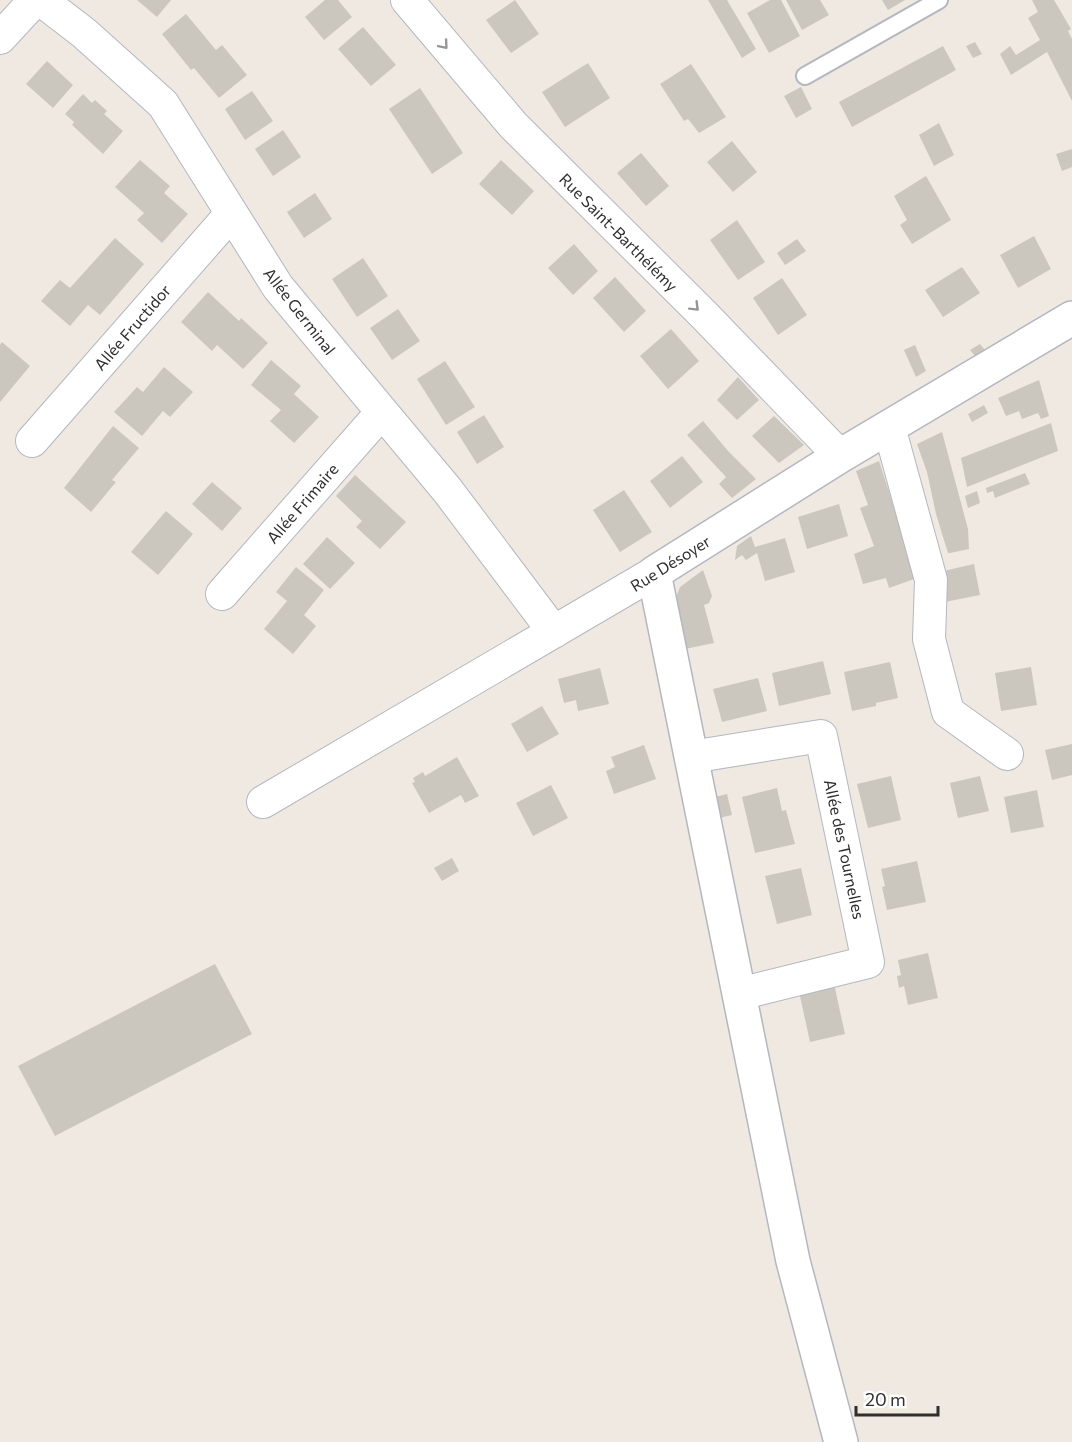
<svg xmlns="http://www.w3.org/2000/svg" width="1072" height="1442" viewBox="0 0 1072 1442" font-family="Commissioner,sans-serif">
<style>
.building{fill:#cbc7bf}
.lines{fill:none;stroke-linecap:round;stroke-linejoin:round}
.lane-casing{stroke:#b4b7c1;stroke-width:20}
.street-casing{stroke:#b4b7c1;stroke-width:34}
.secondary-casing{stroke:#b4b7c1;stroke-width:36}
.lane{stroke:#fff;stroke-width:16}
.street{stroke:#fff;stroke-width:32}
.secondary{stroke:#fff;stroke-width:33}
.oneway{stroke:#969696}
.labels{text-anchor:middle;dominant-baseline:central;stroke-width:4.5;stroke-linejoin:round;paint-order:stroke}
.street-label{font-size:16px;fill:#2e2e2e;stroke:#fff}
</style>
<rect width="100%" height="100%" fill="#efe9e1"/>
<path class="building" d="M137,0H171L157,17Z
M325,0H338L352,17L324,40L305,17Z
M515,0L539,34L511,53L486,20Z
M708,0H727L756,49L742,58Z
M770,0H781L800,36L769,53L747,13Z
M786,0H820L829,15L802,30Z
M882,0H905L888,10Z
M1032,0H1054L1071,29L1068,31L1072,39V101L1047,52L1011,75L1000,54L1010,46L1016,55L1040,40L1028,18L1038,12Z
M186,14L216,50L222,45L247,75L219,98L194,68L191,70L162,34Z
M363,27L396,65L371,86L338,49Z
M975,42L982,54L973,58L966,46Z
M943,46L956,70L852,127L839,102Z
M47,61L73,85L53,108L26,84Z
M588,63L610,98L565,127L542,92Z
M691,64L726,117L699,133L688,119L684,121L660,84Z
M801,87L812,109L796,118L784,96Z
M420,88L463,153L432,174L389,109Z
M252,91L273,121L245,140L225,109Z
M83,94L92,103L95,100L107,111L104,114L123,131L103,154L72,125L74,122L65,114Z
M939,123L954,155L934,166L919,135Z
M283,130L301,157L273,176L255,149Z
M732,141L757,172L733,192L707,162Z
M1072,149V167L1062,171L1056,154Z
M641,153L669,186L646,206L617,173Z
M140,160L170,186L164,193L188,214L162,243L137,220L144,213L115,187Z
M501,160L534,191L512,215L479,184Z
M926,176L951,220L912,244L900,225L907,220L894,196Z
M315,193L332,219L304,238L287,212Z
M737,220L765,262L738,280L710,240Z
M1034,236L1051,269L1018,288L1000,255Z
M115,238L144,264L100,315L88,305L70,326L41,301L60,280L70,288Z
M797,239L806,251L785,265L777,253Z
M574,244L598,271L573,295L548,268Z
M363,258L388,296L357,317L332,279Z
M962,267L980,293L943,317L925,290Z
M615,277L646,311L624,332L593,298Z
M782,278L807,315L778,335L753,298Z
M208,292L239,321L241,318L268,343L243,369L217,345L212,351L181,322Z
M398,309L420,341L392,360L370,328Z
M671,329L699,361L668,389L640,356Z
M2,342L30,366L0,402V345Z
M980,344L985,350L975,356L970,350Z
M915,345L926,371L916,377L904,350Z
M271,360L301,386L294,394L319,417L294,443L270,421L281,410L251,385Z
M445,361L475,407L446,425L417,379Z
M164,367L193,392L170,417L163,411L142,436L114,412L137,387L143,392Z
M738,377L759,400L737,420L717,400Z
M1039,380L1049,416L1041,419L1038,413L1022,419L1019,411L1006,416L998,398Z
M984,405L988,413L972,422L968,414Z
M484,415L504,447L477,464L457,432Z
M774,416L804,445L779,463L752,436Z
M703,421L728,451L756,479L732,498L719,484L726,477L687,435Z
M1051,423L1058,451L967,487L961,458Z
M113,426L139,448L112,480L116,482L91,512L64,488Z
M942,432L968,529L969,549L950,553H948L936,514L927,472L917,444Z
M682,456L703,482L670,508L650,481Z
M879,461L917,578L889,588L886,578L863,584L854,554L874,546L860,508L868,505L856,471Z
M1025,473L1030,484L995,498L993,491L987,493L986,488Z
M355,475L406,522L380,549L356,527L362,521L336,496Z
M212,482L242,508L222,531L192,504Z
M624,490L652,532L620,552L593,510Z
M977,491L980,503L968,508L965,496Z
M839,504L848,536L807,549L798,517Z
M166,511L193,534L158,575L131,552Z
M751,536L755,547L785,538L795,572L765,581L757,553L746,560L742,555L735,560L737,546Z
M327,537L355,563L330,589L303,564Z
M974,564L980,595L945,602L939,572Z
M296,567L324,590L304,615L316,626L293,654L264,629L287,601L276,592Z
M703,570L712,596L709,603L704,605L714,643L685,649L673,605L680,587Z
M823,661L831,694L779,706L772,673Z
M890,662L898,698L876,703V706L852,711L844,672Z
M1031,667L1037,705L1001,711L995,673Z
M600,668L609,704L578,711L576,700L564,703L558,679Z
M758,678L767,711L722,722L713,689Z
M542,706L559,734L527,752L511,724Z
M1072,744V775L1052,780L1045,750Z
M644,745L656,779L614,794L606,771L615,767L611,757Z
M457,757L479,796L465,803L461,795L429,813L412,783L415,782L413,778L423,772L425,776Z
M891,776L901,820L868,828L857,784Z
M980,776L989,811L958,818L950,783Z
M551,785L568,818L533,836L516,803Z
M777,788L782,811L786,810L795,844L755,853L742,797Z
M1037,790L1044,827L1011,833L1004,797Z
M727,794L732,815L719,818L715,797Z
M452,858L459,871L442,881L434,868Z
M917,861L926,902L887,910L882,887L885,886L881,869Z
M801,868L812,915L777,924L765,876Z
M928,953L938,998L908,1005L904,986L899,988L897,976L901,975L898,960Z
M215,964L252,1034L55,1136L18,1066Z
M833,979L845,1034L810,1042L798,987Z"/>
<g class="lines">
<g class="lane-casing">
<path id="lane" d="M805,76L939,0"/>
</g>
<g class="street-casing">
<path id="street" d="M41,0L84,33L163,104L278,287L448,491L554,632
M407,0L513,125L705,316L840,456
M0,38L35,0
M889,427L931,580L929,639L948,712L1007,754
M32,441L231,214
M222,594L382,412
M691,757L821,736L868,962L739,994
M263,802L654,573"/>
</g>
<g class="secondary-casing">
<path id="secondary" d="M841,1442L793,1261L654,573L840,456L1072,318"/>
</g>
<use href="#lane" class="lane"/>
<use href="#street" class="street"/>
<use href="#secondary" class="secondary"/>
</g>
<defs><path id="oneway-chevron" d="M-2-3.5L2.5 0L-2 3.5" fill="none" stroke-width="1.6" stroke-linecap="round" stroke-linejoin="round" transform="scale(1.5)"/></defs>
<g class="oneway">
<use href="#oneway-chevron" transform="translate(444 45) rotate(50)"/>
<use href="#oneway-chevron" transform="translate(695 307) rotate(45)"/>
</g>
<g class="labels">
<g class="street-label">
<text transform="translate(619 232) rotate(45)">Rue Saint-Barthélémy</text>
<text transform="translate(300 311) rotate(52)">Allée Germinal</text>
<text transform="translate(132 327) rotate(-49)">Allée Fructidor</text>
<text transform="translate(302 503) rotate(-49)">Allée Frimaire</text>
<text transform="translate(670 563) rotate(-32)">Rue Désoyer</text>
<text transform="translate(845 849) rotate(78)">Allée des Tournelles</text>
</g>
</g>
<path d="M856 1406v9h82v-9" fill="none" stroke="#2e2e2e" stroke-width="3"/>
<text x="865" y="1406" font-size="18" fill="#2e2e2e" stroke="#ffffff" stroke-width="4.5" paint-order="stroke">20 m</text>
</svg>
